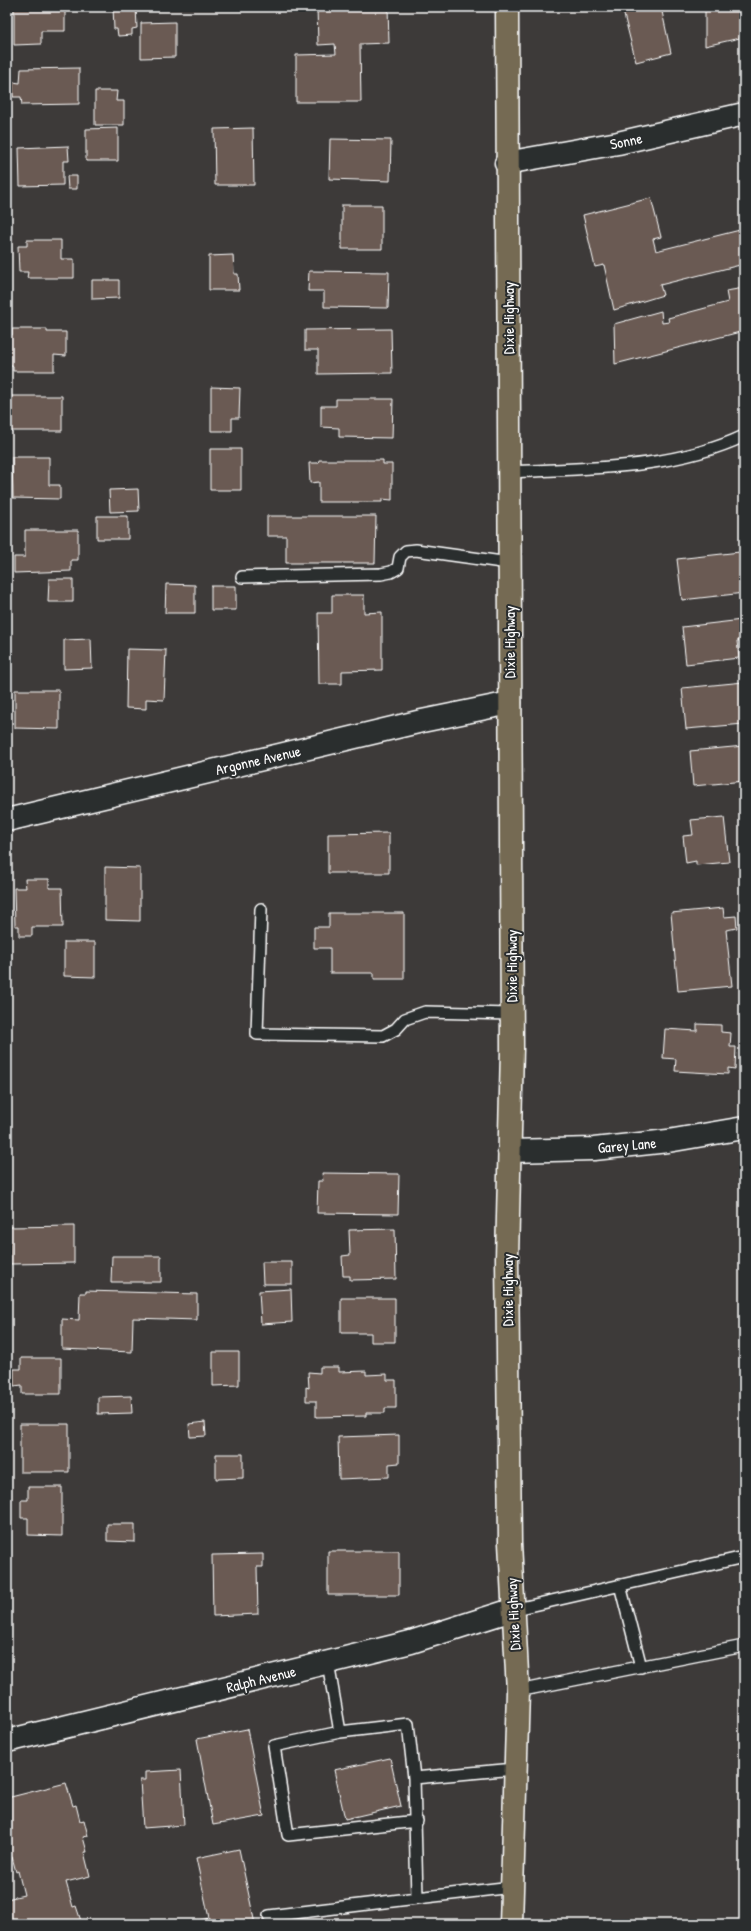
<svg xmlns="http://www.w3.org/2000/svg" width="751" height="1931" viewBox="0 0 751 1931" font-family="'Patrick Hand',sans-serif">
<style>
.building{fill:#6a5a52;stroke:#fff}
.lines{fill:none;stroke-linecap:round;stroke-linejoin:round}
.lane-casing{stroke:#fff;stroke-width:14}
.street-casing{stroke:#fff;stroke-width:25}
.secondary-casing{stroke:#fff;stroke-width:25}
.primary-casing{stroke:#fff;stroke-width:25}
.lane{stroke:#2a2d2e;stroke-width:11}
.street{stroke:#2a2d2e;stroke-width:22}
.secondary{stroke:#2a2d2e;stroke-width:22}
.primary{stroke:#746b52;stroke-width:22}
.labels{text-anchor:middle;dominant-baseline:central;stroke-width:4;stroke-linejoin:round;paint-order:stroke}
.street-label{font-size:15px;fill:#fff;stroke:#2a2d2e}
</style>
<rect width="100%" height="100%" fill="#3d3a39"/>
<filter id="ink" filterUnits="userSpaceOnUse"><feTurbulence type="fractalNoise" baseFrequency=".025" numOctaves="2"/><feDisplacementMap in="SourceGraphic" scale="8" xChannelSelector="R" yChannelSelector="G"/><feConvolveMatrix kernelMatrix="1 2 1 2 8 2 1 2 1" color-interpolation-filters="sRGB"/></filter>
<g filter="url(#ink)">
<path class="building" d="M14,7H65V31H41V44L14,45Z
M113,7H136L137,28L132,29V35L118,36L117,29H114Z
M317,7H388L389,43L360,44L361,102H296V55L336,54L335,44L318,45Z
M622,7H661L671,53L636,62Z
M705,7H744V37L705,46Z
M175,22V57L141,58V23Z
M79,68V104L22,105L21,97H13V82L20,83L21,69Z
M95,91H117L116,101H124V125H95Z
M118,128V161H86V129Z
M253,128L254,185H215L214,129Z
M330,139L391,140L390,181L329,179Z
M68,146L69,161H63V185L20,186L19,148Z
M67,176H77V189H68Z
M651,198L661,237L653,239L656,251L744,229V264L660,285L663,295L614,310L604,265L595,267L583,215Z
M342,205H382V249H342Z
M27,240H61V259H74V278H27L28,272H19L18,246H27Z
M233,255L234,274H238L239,290H209V256Z
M309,271L389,272L388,308L324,307V291H308Z
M92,280H119V298L92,299Z
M744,288V331L615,364L614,324L661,311L662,323L669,322L668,318L728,302L726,291Z
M12,329H47V332H66V356L54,355V371H13V366H7V335H12Z
M391,329L392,373L318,374V350H305V330Z
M211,387L240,388L239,418H232V431H211Z
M7,396H62V431H7Z
M336,399H393L392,438L339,437V428L321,427V406H336Z
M210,449H241V490H210Z
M12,457H49V485H60V499L13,498Z
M319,460H383V464H392V500L382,499V502H319V482L310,483L309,463H318Z
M138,489L139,511L110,512L109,490Z
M97,516H128V539H97Z
M267,516H376L375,563H286V536H267Z
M25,530H78V560H71V571L14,573V557H25Z
M740,552L744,593L682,600L677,559Z
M49,579H73V602H48Z
M166,584L195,585V613H165Z
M211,586H236V610H211Z
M332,595H364V613L382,612V670L342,671V684H319L318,613H332Z
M742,620L744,640L737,641L739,658L686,664L682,627Z
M91,639L92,668L64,669V640Z
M127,649L166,650L164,700L146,699V709L126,708Z
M744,682V724L686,729L682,688Z
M15,690H59V729L15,728Z
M744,746V781L693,786L690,751Z
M724,817L729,862L696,865V861L686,863L683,836L693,835L691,820Z
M389,833V873H328V834Z
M105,867L140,868V921L105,920Z
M25,879H49V888H62L63,927H32V936H19V926H15L14,888H26Z
M723,908L724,917L736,916L737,928L726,930L732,986L678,991L671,913Z
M329,913H404V979H374V973H330V948H314V927H329Z
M64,942H95V977L64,976Z
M697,1024L721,1025V1032L731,1033L730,1047H736L735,1069L728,1068V1074L675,1071L676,1059L663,1058L665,1029L697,1031Z
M322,1173L399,1174L398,1214L317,1213L318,1181H323Z
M74,1226V1263L10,1264L9,1227Z
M395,1229L396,1279L350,1280V1276H343L342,1256L350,1255L349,1230Z
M112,1256H161V1282H111Z
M262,1262H292V1284H263Z
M291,1289L292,1322L261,1324L259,1291Z
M86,1291L197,1294V1320L133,1318L132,1352L62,1349V1319L79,1320L80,1293H86Z
M341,1298H395V1342H371V1333H341Z
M213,1352H239V1385L213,1386Z
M21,1358H61V1394H22V1385L14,1386V1369H21Z
M320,1367H339V1372L366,1371V1375L387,1374V1380H396V1408H385V1413H366V1416L316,1417V1401H306V1387L309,1388L308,1372L320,1373Z
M131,1396L132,1413L98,1414V1397Z
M205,1422L206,1436L190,1437L189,1424Z
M20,1424H69V1472H20Z
M399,1435V1463L389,1464V1477L339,1479L338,1437Z
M216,1454H243V1478L216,1479Z
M28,1487H62V1536L28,1535V1518H21V1500H28Z
M107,1524H135V1542L107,1541Z
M328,1551H399V1595H328Z
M263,1554V1567H257L258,1614L213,1616L212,1555Z
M247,1729L264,1816L213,1825L197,1739Z
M390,1758L401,1806L345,1819L334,1770Z
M181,1770L184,1825L143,1828L140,1780H145V1772Z
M66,1783L73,1806L76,1805L80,1821L84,1820L88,1836L83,1837L87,1852H84L90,1876L66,1882L73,1907L76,1906L82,1924H8L7,1899L24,1895L18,1871L16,1872L12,1857H8L7,1854V1798Z
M239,1849L255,1924H198L197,1921L209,1918L196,1858Z
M391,1918L392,1924H361Z
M284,1919L285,1924H259Z"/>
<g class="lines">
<g class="lane-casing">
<path id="lane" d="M509,472C587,468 672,470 744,436
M242,577L381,574L391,572L398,568L400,557L406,551L416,550L509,563
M261,909L257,1034L383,1036L396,1029L405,1019L425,1012L511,1014
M620,1585L641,1667
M512,1610L744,1557
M328,1663L340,1732
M518,1691L744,1646
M414,1778L417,1898L512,1887
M417,1821L288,1835L274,1746L340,1732L408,1724L414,1778L515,1769
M269,1916L417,1898"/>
</g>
<g class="street-casing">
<path id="street" d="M506,163L618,143L744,114
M7,820L422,721L510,703
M509,1151L594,1149L668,1141L744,1128"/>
</g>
<g class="secondary-casing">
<path id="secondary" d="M7,1741L411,1642L512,1610"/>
</g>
<g class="primary-casing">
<path id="primary" d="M507,7L512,1049L507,1258L510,1543L518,1691L511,1924"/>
</g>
<use href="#lane" class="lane"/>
<use href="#street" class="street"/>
<use href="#secondary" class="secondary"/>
<use href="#primary" class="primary"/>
</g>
</g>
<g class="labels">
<g class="street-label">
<text transform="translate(626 141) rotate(-12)">Sonne</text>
<text transform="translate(508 318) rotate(-90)">Dixie Highway</text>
<text transform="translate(509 642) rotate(-90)">Dixie Highway</text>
<text transform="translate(258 760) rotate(-13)">Argonne Avenue</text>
<text transform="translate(511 966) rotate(-90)">Dixie Highway</text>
<text transform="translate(627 1145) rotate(-5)">Garey Lane</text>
<text transform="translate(507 1290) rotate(-90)">Dixie Highway</text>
<text transform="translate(513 1614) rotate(-93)">Dixie Highway</text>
<text transform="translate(261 1679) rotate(-14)">Ralph Avenue</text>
</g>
</g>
<rect width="751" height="1931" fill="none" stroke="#2a2d2e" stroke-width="24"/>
<rect x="12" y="12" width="727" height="1907" fill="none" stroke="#fff" stroke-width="1.5" filter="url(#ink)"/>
</svg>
